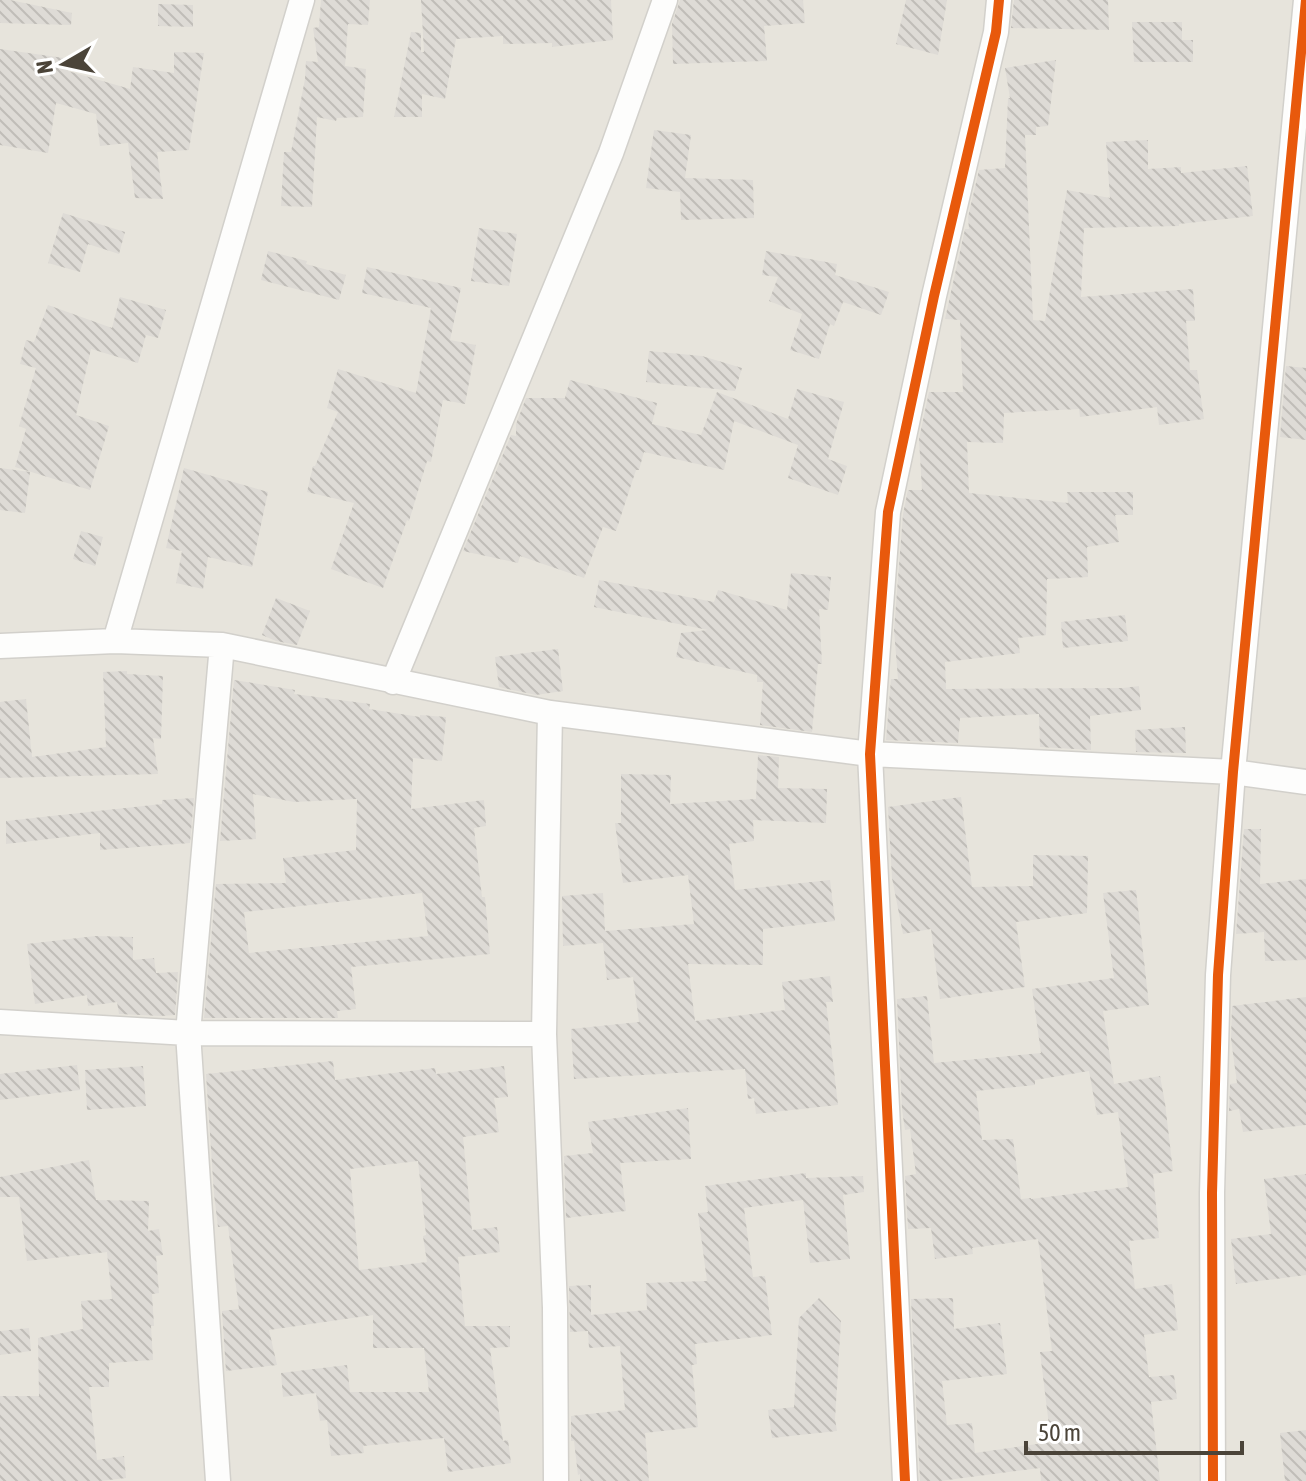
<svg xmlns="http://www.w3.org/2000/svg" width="1306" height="1481" viewBox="0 0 1306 1481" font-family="'Asap Condensed',sans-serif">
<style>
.residential{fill:#e7e4dc}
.building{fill:url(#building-back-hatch);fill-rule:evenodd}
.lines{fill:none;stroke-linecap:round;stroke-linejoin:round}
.minor-casing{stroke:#d2d0cb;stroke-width:27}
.minor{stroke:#fdfdfc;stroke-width:24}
.cycleway-casing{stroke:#fff;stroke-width:15}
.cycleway{stroke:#e8590c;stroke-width:10}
</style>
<defs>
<pattern id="building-back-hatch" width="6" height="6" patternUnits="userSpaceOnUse" patternTransform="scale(2)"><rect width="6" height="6" fill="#dedbd6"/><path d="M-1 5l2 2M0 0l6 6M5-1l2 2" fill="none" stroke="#c0bdb8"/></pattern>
</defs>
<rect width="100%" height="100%" fill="#f4f2ee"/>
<path class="residential" d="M0,0H1306V1481H0Z"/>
<path class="building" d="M0,0H10L72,13L71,25L0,23Z
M321,0H370L368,25L348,24L345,66L366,69L363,117L337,118L336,121L317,117L312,207L281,206L284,152H291L305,79L306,61L318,62L313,28L319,27Z
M421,0H611L613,40L552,47V43L503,44V36L456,39L445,99L422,94V117H394L411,32L421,33V52H424Z
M680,0H803L805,23L764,26L767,61L673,64L672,24Z
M906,0H947L938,55L896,44Z
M1014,0H1108L1109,30L1011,28Z
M158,4L193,5V27L158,26Z
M1132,22H1182V40H1193V62H1134Z
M0,49L71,59L68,71L130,89L133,67L174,73V52L204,53L189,150L157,152L163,199L135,198L128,143L100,146L96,114L56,103L48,153L0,145Z
M1056,60L1048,126L1036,127V135H1025L1033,320L1045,321L1067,190L1110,198L1106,142L1148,140V169L1181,167V173L1247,166L1253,216L1179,224V226L1084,228L1081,297L1193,289L1195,321H1186L1190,370H1197L1204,419L1159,425L1157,407L1080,417L1079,409L1004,413L1003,443L967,442L969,493L1068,503L1067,492H1133V515H1115L1119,542L1087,547L1088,577L1047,579L1046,635L1018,638L1020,653L945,662L946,689L1123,688L1139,686L1141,710L1090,716L1091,750L1040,747L1039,714L960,718L958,743L886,740L891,679H898L894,630L903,514L908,490H922L919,439L929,392H963L960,320L945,319L965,229H969L968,217L979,170L1005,168L1008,98H1010L1005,68Z
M654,130L691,135L685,178L753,180L754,218L681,220L680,192L646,188Z
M63,213L125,232L119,254L88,244L80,272L48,263Z
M479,228L517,234L509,286L471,281Z
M268,251L307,261L306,264L346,275L339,300L261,280Z
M766,251L837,264L835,275L889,292L881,315L843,302L834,326L830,324L819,359L790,350L802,314L769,301L778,277L762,275Z
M367,267L461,288L450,340L476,345L465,404L443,400L431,462L427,461L409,521L407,520L383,588L331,569L354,503L307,492L313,466H315L338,412L327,408L338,369L416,393L431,308L362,293Z
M120,297L166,310L158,338L146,335L138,363L91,349L76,415L109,426L90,490L15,467L26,429L19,426L36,368L20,364L26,340L34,342L48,305L112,328Z
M649,351L702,356L742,368L735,391L646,382Z
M1286,366L1306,368V440L1280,437Z
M570,380L657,403L652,424L701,435L717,392L788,419L797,389L844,402L828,459L847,466L838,495L788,478L798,445L734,421L724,470L644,452L639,470H636L616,531L603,527L584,578L520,556L518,563L463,551L511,435L516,436V424L526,398H565Z
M0,468L30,472L25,513L0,510Z
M184,468L268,492L252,567L208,557L203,589L176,583L182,551L166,548Z
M81,531L103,537L95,566L73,559Z
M791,573L831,577L828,610L819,609L822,664H818L812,732L760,725L763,682H757V675L676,657L681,633L708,630L594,607L599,580L714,602L718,590L787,610Z
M276,598L310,611L297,645L276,641L262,635Z
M1125,615L1128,641L1063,648L1061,622Z
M558,649L563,691L536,695L499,687L495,657Z
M127,671V674L163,676L161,739L153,738L158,774L0,778V702L26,699L32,757L106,747L103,672Z
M234,680L295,690L294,694L370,704L369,709L420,717V715L446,717L442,761L413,758L411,809L484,800L486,826L474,828L482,897H485L490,954L351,967L356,1009L337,1011L338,1018H204L216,884L286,883L283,858L356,850L357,799L294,802L253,794L256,839L220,841ZM422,893L428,936L249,953L244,912Z
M1185,727L1186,753L1136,752L1135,730Z
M758,755L779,757L778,788L827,789L826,823L753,820L754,841L729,844L735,890L830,880L835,921L763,929V965L688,964L695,1021L785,1010L782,982L830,976L833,1002H826L838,1105L756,1114L754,1098L748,1099L745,1069L574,1079L571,1029L639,1022L633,977L607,980L603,943L563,946L562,896L603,893L605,931L694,924L688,875L623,883L615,823H621V774L671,775L670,804L756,799Z
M961,797L972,887L1033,886V855L1088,856L1087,913L1016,922L1025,987L940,999L931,929L903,934L892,878L888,807Z
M194,798L190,843L100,850V833L6,844V821L162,804V800Z
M1244,829H1261L1260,884L1306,879V960L1265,961L1264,932L1236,934Z
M1136,890L1149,1005L1103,1011L1114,1084L1160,1076L1165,1103L1173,1171L1153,1174L1159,1238L1129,1241L1135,1289L1172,1284L1178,1330L1144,1335L1149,1377L1174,1375L1177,1399L1151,1402L1160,1481H1041L1040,1468L940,1481H920L911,1299L953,1298L954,1329L1000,1323L1007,1374L942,1381L947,1425L972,1423L975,1453L1051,1442L1040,1352L1052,1351L1038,1239L972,1248L973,1254L935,1259L931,1228L908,1229L905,1176L916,1174L910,1129L905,1130L902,1109L897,999L927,996L934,1063L1041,1053L1032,989L1114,978L1103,893ZM1089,1071L1097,1115L1118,1112L1128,1187L1031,1199V1198L1021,1199L1013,1139L982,1140L976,1091L1035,1085V1080Z
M95,936L133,937V960L154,958L156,973L178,972L175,1015L161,1016L119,1014L117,1002L88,1006L87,995L35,1004L27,944Z
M1306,997V1125L1243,1132L1239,1109L1229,1111L1230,1084L1237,1083L1231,1039L1232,1006Z
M333,1061L335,1080L435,1068L436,1074L504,1066L508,1097L494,1098L499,1132L463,1137L472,1230L497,1227L500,1252L458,1257L465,1326H510V1347L490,1348L503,1441L508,1440L511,1463L448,1472L444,1438L363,1446L364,1453L331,1456L327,1420L320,1421L316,1393L283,1397L281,1373L347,1365L350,1392H429L424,1348H373V1315L269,1330L277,1365L226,1371L222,1311L239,1309L228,1226L218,1227L214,1194L206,1074ZM418,1161L426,1235L423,1236L427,1262L359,1270L350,1169Z
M77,1065L80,1090L0,1100V1074Z
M143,1066L146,1106L87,1110L85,1070Z
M688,1108L691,1159L620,1163L626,1211L566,1218L564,1156L593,1153L588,1122Z
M89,1160L96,1200L149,1201L148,1231L159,1229L163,1255L156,1256L159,1293L152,1294L154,1326H151L153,1360L109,1363V1387H89L97,1460L124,1456L126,1478L100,1481H0V1396H39L38,1338L83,1329L81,1301L112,1299L107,1252L27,1261L19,1197H0V1177Z
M806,1173V1178L863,1176L864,1192L843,1195L850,1259L810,1263L803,1200L744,1208L753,1277L765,1276L772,1335L695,1344L697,1364L692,1365L698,1427L645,1433L649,1481H580V1474L578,1475L574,1441H571V1416L625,1410L620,1346L589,1348L588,1331L570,1332L569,1286L591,1285V1315L647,1310L646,1283L707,1281L698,1213L708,1212L705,1186Z
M1306,1174V1275L1236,1284L1231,1239L1271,1234L1264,1179Z
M819,1298L841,1321L835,1419L837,1431L772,1438L768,1410L794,1407L799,1318Z
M29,1328L31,1351L0,1355V1331Z
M1306,1430V1481H1285L1280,1433Z"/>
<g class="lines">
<g class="minor-casing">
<path id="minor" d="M115,641L302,0
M0,646L115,641L222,645L550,713L870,754L1233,772L1306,782
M393,682L611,153L665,0
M550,713L544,1034L555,1308L556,1481
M0,1022L188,1033L544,1034
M218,1481L188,1033L222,645
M905,1481L870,754L888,512L934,296L996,32L999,0
M1213,1481L1212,1193L1218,975L1233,772L1306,0"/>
</g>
<use href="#minor" class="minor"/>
<g class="cycleway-casing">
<path id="cycleway" d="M905,1481L870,754L888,512L934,296L996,32L999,0
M1213,1481L1212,1193L1218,975L1233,772L1306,0"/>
</g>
<use href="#cycleway" class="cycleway"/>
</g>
<g transform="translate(64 64) rotate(261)" stroke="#ffffff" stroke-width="6" paint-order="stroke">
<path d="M0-6L14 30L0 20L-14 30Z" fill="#4b4439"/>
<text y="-12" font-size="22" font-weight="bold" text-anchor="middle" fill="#4b4439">N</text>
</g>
<path d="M1026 1441v12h216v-12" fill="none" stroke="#4b4439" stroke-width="4"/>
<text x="1038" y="1441" font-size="24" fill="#4b4439" stroke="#ffffff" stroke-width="6" paint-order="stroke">50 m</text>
</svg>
